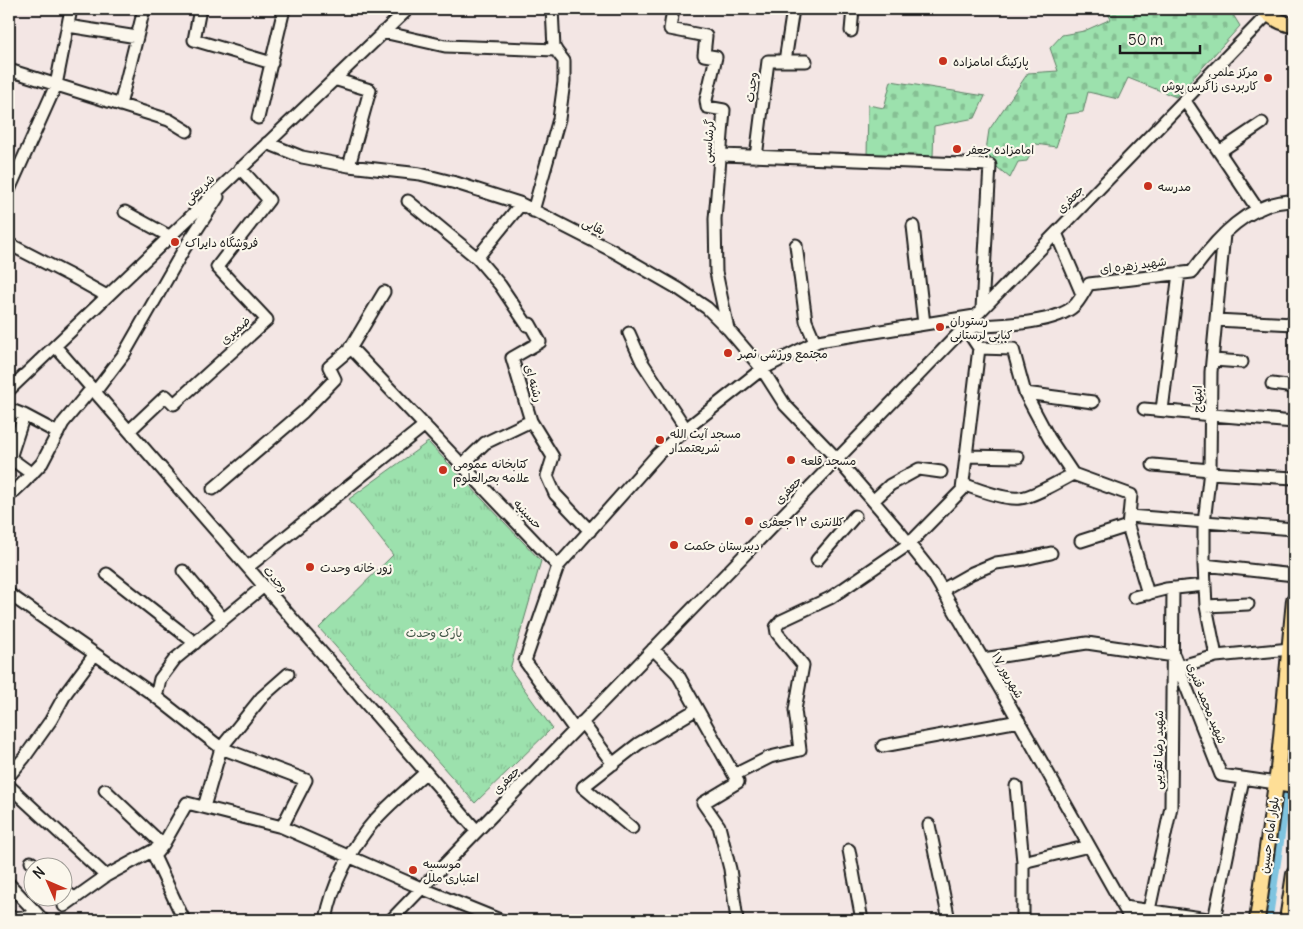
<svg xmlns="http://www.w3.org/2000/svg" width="1303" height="929" viewBox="0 0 1303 929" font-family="Delius,'Playpen Sans Arabic',sans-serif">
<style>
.grass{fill:url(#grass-tufts);stroke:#5c7e64}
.cemetery{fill:url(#cemetery-stones);stroke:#5c7e64}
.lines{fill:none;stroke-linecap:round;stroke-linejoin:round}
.canal{stroke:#7fc4e0;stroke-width:11}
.minor-casing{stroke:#1c1c1c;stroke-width:15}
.major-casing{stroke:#1c1c1c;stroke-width:18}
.minor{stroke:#fbf7ec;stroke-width:11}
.major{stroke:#fede96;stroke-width:14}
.poi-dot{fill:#c8321e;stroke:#fbf7ec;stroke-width:2}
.labels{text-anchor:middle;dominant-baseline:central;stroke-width:4.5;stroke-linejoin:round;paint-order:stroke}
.poi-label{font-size:12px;fill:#1c1c1c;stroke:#fbf7ec;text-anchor:start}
.street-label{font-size:12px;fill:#1c1c1c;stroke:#fbf7ec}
.park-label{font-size:12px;fill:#425748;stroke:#fbf7ec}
</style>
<defs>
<pattern id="grass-tufts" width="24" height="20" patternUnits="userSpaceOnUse" patternTransform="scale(1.25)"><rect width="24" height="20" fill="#9ce1ad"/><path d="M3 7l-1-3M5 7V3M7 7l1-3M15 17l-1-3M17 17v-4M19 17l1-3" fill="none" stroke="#86c094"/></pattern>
<pattern id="cemetery-stones" width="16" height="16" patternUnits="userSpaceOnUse" patternTransform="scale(1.25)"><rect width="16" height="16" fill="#9ce1ad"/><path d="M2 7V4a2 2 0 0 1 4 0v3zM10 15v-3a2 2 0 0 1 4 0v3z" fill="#86c094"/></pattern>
</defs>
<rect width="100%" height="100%" fill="#f3e6e4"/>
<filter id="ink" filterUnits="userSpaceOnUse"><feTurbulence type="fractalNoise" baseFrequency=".02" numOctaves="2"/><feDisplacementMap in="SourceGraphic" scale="10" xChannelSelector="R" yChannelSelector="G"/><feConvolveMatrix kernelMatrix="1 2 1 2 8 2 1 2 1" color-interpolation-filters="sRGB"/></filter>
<g filter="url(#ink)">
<path class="grass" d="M428,442L541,561L510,669L552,728L475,803L319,628L393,555L349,499Z"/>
<path class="cemetery" d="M1105,9H1177L1232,13L1240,26L1176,97L1128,78L1118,99L1088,92L1083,112L1067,114L1056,147L1036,144L1027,161L1018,162L1010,178L985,157L989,130L1028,73L1058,71L1050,48L1062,35L1084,31L1111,19Z
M891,81L985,96L975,118L934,126L933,157L867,156L868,105L884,108Z"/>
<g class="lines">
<path class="canal" d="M1290,767L1294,725
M1267,920L1286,790"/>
<g class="minor-casing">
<path id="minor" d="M200,9L194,40L272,63
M673,9L670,29L706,36L704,55L716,57L706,100L707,107L724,110L715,219L716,272L728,329
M68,26L137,37
M851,31L853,9
M383,32L445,46L556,50
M785,61H806
M9,70L169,120L187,131
M334,79L370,90L349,166
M1185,101L1258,210
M120,105L144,9
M258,118L284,9
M267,143L302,157L349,166L420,174L456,183L519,203L613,251L679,289L707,308L728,329L762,369L785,405L837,459L898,530L933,574L1009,704L1131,920
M1219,152L1262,123
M721,155L990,165L982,309
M756,157L768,61H785L793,9
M9,190L56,85L71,9
M408,201L477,258L500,285L527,325L530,324L540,342L512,358L531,421L553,457L547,476L555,494L590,531
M533,211L559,119L564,82V61L554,48L552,9
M125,212L169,236
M913,226L924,324
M1056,233L1082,294
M9,244L73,277L107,296
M796,245L806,321L815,342
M477,258L521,204
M1216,320L1294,324
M965,327C992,325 1054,325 1074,306C1080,301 1084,291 1089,284L1192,272C1217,238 1249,201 1294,201
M965,327L979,348
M629,333L642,362L686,429
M55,346L477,831
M350,347L558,566L525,661L575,730
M979,348L1013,349L1025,393L1049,438L1073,474L1131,495L1129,516
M1213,360L1242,362
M1272,384L1294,387
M9,390L408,9
M95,392L124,354L184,249L218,197
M1025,393L1093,402
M9,409L24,415L58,433
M1144,409L1294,422
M1162,410L1179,273
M24,415L10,458L32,474
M129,431L166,396L174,404L267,320L217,267L269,200L240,168
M967,456L1018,457
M462,465L485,443L531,421
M1153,465L1210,470
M1209,473L1294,478
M963,484C976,489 1006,500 1020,498C1033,497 1060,481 1073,474
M213,489L303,412L335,379L329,367L350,349L384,292
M9,496L24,482L42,463L63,423L92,388
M873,501L890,485L919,469L941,472
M1081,541L1128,526
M817,560L855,516
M1204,565L1294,575
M558,566L658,454L686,429L762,369L818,341L975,316
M248,567L425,425
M183,571L223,619
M107,574L195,643
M942,590L972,573L996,563L1025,559L1051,553
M9,594L151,693L221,748L306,780L282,827L421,888L500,920
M1148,594L1128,526L1129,516L1294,529
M1134,597L1166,589L1205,585
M1206,606L1248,604
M653,649L677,673L738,782L703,803L719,826L730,869L737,920
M1216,656L1206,606L1204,565V523L1210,470L1211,372L1224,234
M983,659L1087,643L1174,656L1221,775L1276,783
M1178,667L1216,656L1290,649
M156,697L160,679L175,659L264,586
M582,722L613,764
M883,746L1019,721
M734,775L770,757L800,750L795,710L803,665L777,633L776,627L781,621L830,598L909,544L962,490L979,348
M9,776L24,758L51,720L66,693L95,654
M9,786L106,876
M1016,786L1023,862V915
M105,790L163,845L154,856L184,920
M204,807L221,748L262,697L288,674
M929,825L949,920
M632,828L583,787L638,744L697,709
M849,850L862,920
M31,862L36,866
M1023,862L1089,846
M9,884L43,920
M62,889L74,898
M64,906L106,876L163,845L187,803L282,827
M1124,907L1215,920
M1149,910L1171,807L1173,588
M9,918L39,916
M326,920C332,885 351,847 375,820C390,803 409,788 426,772
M391,920L1268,14
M1214,920L1243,779"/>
</g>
<g class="major-casing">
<path id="major" d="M1263,9C1272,18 1281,24 1294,25
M1278,769L1294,772
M1276,783L1294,786
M1257,920L1278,769L1294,600
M1287,920L1294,874"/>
</g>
<use href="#minor" class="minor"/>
<use href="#major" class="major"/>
</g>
</g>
<g class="poi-dot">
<circle cx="943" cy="61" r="5"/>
<circle cx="1268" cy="78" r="5"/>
<circle cx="957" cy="149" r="5"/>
<circle cx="1148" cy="186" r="5"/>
<circle cx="175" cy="242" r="5"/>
<circle cx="940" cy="327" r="5"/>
<circle cx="728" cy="353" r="5"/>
<circle cx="660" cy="440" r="5"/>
<circle cx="791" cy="460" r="5"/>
<circle cx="443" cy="470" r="5"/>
<circle cx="749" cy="521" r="5"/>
<circle cx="674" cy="545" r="5"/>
<circle cx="310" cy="567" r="5"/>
<circle cx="413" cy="870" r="5"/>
</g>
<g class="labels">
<g class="poi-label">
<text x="953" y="61">پارکینگ امامزاده</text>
<text x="1258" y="71" text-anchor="end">مرکز علمی<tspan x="1258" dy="14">کاربردی زاگرس پوش</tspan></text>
<text x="967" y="149">امامزاده جعفر</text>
<text x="1158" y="186">مدرسه</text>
<text x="185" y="242">فروشگاه دایراک</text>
<text x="950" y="320">رستوران<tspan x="950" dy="14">کبابی لرستانی</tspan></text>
<text x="738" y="353">مجتمع ورزشی نصر</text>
<text x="670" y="433">مسجد آیت الله<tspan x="670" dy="14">شریعتمدار</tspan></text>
<text x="801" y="460">مسجد قلعه</text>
<text x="453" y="463">کتابخانه عمومی<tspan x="453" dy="14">علامه بحرالعلوم</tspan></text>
<text x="759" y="521">کلانتری ۱۲ جعفری</text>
<text x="684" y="545">دبیرستان حکمت</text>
<text x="320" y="567">زور خانه وحدت</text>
<text x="423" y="863">موسسه<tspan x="423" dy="14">اعتباری ملل</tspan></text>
</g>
<g class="street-label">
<text transform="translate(751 87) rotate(-83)">وحدت</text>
<text transform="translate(708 141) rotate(-86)">گرشاسبی</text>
<text transform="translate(199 189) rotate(-44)">شریعتی</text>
<text transform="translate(1070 199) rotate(-46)">جعفری</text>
<text transform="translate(594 226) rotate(26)">بقایی</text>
<text transform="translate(1133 265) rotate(-7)">شهید زهره ای</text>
<text transform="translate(235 330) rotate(-42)">ضمیری</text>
<text transform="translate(534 383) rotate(74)">رشنه ای</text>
<text transform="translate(1197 399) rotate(-89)">ابتهاج</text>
<text transform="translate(788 490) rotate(-46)">جعفری</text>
<text transform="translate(528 514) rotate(47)">حسینیه</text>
<text transform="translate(276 579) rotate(49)">وحدت</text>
<text transform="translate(1008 675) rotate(60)">۱۷ شهریور</text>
<text transform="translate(1207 703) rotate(68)">شهید محمد قنبری</text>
<text transform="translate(1158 750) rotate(-89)">شهید رضا تقریبی</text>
<text transform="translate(506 780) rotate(-46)">جعفری</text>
<text transform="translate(1269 835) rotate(-82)">بلوار امام حسین</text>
</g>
<g class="park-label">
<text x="434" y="632">پارک وحدت</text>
</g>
</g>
<rect width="1303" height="929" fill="none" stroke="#fbf7ec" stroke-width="30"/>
<rect x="15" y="15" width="1273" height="899" fill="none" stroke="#1c1c1c" stroke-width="2" filter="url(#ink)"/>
<g transform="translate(48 882) rotate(315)"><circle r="24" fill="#fbf7ec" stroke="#a29f99"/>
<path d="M0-4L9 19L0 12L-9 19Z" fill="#c8321e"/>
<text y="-8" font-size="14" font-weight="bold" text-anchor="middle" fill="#1c1c1c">N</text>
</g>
<path d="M1120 45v8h80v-8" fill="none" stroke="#1c1c1c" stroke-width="2.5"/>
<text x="1128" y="45" font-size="15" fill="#1c1c1c" stroke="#fbf7ec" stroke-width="4" paint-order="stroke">50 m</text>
</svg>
